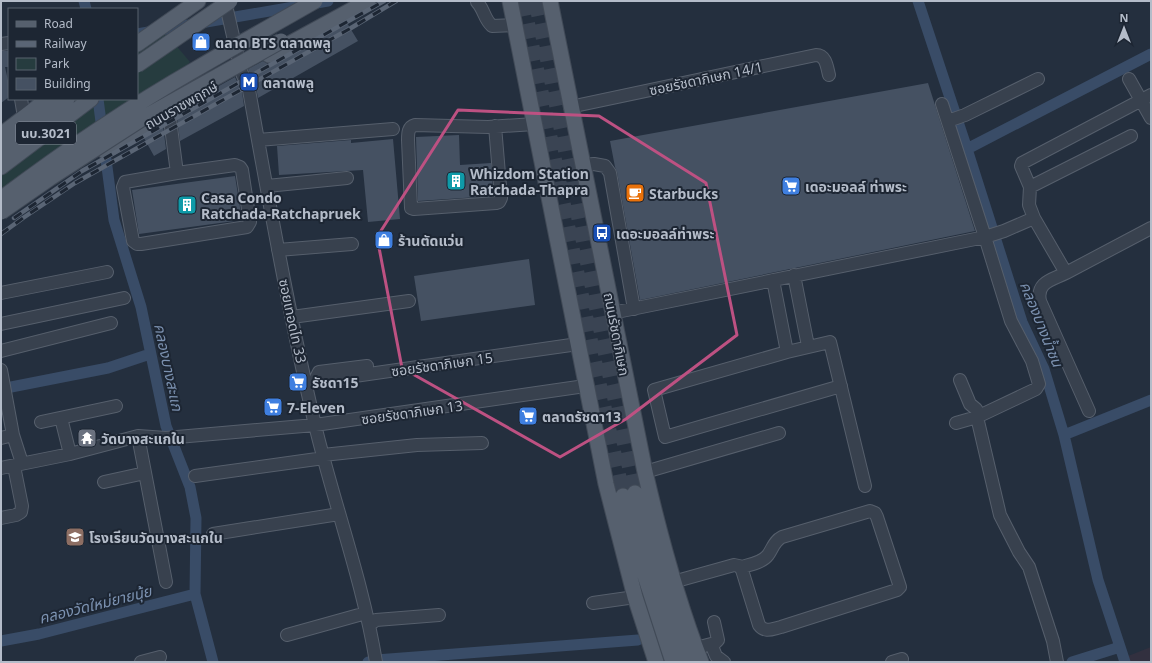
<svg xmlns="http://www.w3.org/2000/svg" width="1152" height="663" viewBox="0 0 1152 663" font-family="'Noto Sans','Noto Sans Thai',sans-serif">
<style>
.medical{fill:#32303f}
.green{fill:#263c3f}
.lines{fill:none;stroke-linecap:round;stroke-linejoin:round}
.canal{stroke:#394c67;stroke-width:11}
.building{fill:#455162}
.major-tunnel{stroke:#3a4453;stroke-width:15;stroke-dasharray:15 8;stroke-linecap:butt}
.minor-casing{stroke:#565f6c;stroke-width:14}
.major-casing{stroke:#414a57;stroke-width:17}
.minor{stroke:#38414e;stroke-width:12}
.major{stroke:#56606e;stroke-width:15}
.rail-casing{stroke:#5a6575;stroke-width:4.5}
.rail{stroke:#1d2633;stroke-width:3;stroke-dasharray:9;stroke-linecap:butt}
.major-bridge-casing{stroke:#414a57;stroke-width:17;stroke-linecap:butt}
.major-bridge{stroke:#56606e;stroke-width:15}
.marked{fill:none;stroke:#bd5182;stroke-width:3;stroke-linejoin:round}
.labels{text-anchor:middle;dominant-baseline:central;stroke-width:4;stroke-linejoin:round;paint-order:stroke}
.shield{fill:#1d2633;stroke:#878f9c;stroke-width:1}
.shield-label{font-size:13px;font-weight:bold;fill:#b4bcc9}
.poi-label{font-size:14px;font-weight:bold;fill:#b4bcc9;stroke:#1d2633;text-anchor:start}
.street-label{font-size:14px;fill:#b4bcc9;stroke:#1d2633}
.water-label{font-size:15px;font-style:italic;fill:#7c92b1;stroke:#1d2633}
</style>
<rect width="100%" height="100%" fill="#242f3e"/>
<path class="medical" d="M1151,647V662H1130L1128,656Z"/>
<path class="green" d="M157,23L190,62L142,109L1,215V141L56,99H137V36Z"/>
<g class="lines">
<path class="canal" d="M84,1L86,9
M918,1L967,149L1022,322L1044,369L1064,435L1098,580L1125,662
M137,34L328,1
M98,99L114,220L141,307L166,426L190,487L196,518L195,594L213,662
M967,149L1151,54
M1,389L108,368L150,354
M1064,435L1151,400
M1,641L39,634L195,594
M368,662L376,660L638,640
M1072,662L1120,647"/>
</g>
<path class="building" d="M347,23L358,41L258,98L256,87L248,69L263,61L268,64L273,63Z
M1,51H9V67H5L9,85V97L1,103Z
M235,77L242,92L244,106L180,141L177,117L183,112V106Z
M928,83L975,231L640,300L617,172L615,167L610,141Z
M163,126L166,149L154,156L144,138Z
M459,135L460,165L491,163L493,196L418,201L416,137Z
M393,139L400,219L368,222L363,170L279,175L277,146L351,140V143Z
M235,176L242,220L139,234L132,190Z
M529,259L535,305L421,321L414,276Z"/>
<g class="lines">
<path class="major-tunnel" d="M523,1L597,374L623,496
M536,1L609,371L635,493"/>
<g class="minor-casing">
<path id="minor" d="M225,1L241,71L249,90C269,202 289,314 315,425C334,504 363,582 376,662
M477,2C484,9 484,19 492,26L515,25
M1,44L9,43
M1129,79L1151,118
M21,99L24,117
M570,107L816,55C826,55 827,67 829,75
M169,112L177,173
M948,121L965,115L1038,79
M495,126L501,198L499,202L496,203L414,209L411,208L408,140C408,133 408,127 415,125L488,127L535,124
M258,140L393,129
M235,165L240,167L242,170L250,222L247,227L141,244H137L133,241L123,187L125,182L177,173Z
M583,165L594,164L605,166L610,173L634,309
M267,186L347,178
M1030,187L1131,136
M1034,218L1004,231L985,237L1011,321L1032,361L1039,384L1036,389L977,417L1000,515L1019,552L1029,567L1053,641L1057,662
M278,250L352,244
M1066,273L1151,228
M794,275L808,346
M773,280L787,352
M1,293L107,272
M612,313L985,237L942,104
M292,317L409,301
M1,324L124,298
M1,351L111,323
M1,370L13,435L22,463
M960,380L970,404L976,409L980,416
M314,382L319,372L367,366
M306,383L578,344
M841,386L665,437L654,390L787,352L830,342L865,486
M1089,411L1040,301C1036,282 1052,280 1066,273L1034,218L1029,205L1030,187L1021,166L1022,163L1151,95
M61,418L70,454
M41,422L116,406
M956,423L977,417
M138,436L166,582
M1,438L13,435
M323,455L417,445L482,443
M1,468L70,454L138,436L166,438L315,425L585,386
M645,472L779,433
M195,476L324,458
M104,482L145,473
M1,518L16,515L21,512L22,506L14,466
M213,534L339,514
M673,582L734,565L739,566L742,570L759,625C765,633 772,629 781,627L897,590L900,587L877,517L875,513L870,511L782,537C774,541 773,548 768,555C762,563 749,565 741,567
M593,603L635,597
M369,625L376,620L439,615
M287,635L366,613
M711,644L716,656L724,662
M696,648L715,643L718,640L714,622
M141,662L160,657
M892,662L902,659"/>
</g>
<g class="major-casing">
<path id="major" d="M510,1L606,484L635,597L656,662
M550,1L645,472C660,537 677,600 701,662
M137,44L198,1
M269,55L368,1
M1,135L48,99
M105,151L175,108
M1,152L15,139L67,99
M1,167L91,99
M635,493L667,604L686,662
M623,496L638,554L673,662"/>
</g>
<use href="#minor" class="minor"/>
<use href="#major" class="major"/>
<g class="rail-casing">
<path id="rail" d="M14,218L82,171L384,1
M1,234L23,218L75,183L351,28L396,1"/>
</g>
<use href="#rail" class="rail"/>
<g class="major-bridge-casing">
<path id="major-bridge" d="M137,65L230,1
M1,199C63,152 128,108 196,69C235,46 275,24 315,1
M1,212L50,178L143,118L281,41"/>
</g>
<use href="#major-bridge" class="major-bridge"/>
</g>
<path class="marked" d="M458,110L599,116L706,183L737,335L626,419L560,457L402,368L377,237Z"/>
<defs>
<g id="shop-square" transform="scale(1)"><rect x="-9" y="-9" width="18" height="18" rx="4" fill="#3f7fe0" stroke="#1d2633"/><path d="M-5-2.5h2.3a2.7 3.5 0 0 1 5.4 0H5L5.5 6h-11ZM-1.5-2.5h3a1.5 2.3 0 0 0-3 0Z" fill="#fff"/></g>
<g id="metro-square" transform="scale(1)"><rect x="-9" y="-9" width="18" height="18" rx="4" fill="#1a4fb4" stroke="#1d2633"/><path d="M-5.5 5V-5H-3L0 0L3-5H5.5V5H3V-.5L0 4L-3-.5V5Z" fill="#fff"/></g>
<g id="building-square" transform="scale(1)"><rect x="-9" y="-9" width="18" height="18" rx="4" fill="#0f9aa8" stroke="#1d2633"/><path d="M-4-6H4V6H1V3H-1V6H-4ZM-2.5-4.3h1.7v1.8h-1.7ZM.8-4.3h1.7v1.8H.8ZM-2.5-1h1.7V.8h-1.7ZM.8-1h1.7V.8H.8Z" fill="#fff"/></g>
<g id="supermarket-square" transform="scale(1)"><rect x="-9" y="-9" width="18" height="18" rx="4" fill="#3f7fe0" stroke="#1d2633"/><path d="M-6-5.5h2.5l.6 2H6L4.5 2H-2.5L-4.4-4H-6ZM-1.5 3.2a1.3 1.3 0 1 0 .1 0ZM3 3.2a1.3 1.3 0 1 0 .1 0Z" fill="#fff"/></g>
<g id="cafe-square" transform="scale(1)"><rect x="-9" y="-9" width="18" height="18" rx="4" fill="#e8710a" stroke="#1d2633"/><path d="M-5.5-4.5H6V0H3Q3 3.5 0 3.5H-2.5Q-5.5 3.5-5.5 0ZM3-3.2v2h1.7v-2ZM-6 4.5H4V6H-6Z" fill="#fff"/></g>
<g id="bus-square" transform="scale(1)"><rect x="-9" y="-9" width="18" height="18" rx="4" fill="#1a4fb4" stroke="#1d2633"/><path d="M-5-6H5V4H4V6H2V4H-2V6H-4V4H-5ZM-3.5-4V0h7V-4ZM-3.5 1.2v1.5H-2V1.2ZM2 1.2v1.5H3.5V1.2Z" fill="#fff"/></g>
<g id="temple-square" transform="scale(1)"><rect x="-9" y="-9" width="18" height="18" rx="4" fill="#6b7280" stroke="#1d2633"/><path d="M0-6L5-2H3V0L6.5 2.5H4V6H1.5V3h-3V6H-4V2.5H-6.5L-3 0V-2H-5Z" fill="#fff"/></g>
<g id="school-square" transform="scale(1)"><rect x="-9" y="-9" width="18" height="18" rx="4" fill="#8d6e63" stroke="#1d2633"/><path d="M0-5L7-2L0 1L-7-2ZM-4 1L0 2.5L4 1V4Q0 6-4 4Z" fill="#fff"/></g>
</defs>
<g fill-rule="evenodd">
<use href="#shop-square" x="201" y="42"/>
<use href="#metro-square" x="249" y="82"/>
<use href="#building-square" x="456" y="181"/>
<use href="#supermarket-square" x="791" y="186"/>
<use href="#cafe-square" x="635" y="193"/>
<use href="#building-square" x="187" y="205"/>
<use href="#bus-square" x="602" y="233"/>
<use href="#shop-square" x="384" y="240"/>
<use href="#supermarket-square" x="298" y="382"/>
<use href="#supermarket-square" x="273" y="407"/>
<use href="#supermarket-square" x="528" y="416"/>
<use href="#temple-square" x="87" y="438"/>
<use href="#school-square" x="75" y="537"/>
</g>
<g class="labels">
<rect class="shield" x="16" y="122" width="60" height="22" rx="3"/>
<g class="shield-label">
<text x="46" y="133">นบ.3021</text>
</g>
<g class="poi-label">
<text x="215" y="42">ตลาด BTS ตลาดพลู</text>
<text x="263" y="82">ตลาดพลู</text>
<text x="470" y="173">Whizdom Station<tspan x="470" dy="16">Ratchada-Thapra</tspan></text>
<text x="805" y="186">เดอะมอลล์ ท่าพระ</text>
<text x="649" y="193">Starbucks</text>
<text x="201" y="197">Casa Condo<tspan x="201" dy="16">Ratchada-Ratchapruek</tspan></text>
<text x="616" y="233">เดอะมอลล์ท่าพระ</text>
<text x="398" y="240">ร้านตัดแว่น</text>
<text x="312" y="382">รัชดา15</text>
<text x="287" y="407">7-Eleven</text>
<text x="542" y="416">ตลาดรัชดา13</text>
<text x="101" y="438">วัดบางสะแกใน</text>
<text x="89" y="537">โรงเรียนวัดบางสะแกใน</text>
</g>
<g class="street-label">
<text transform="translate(706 78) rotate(-12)">ซอยรัชดาภิเษก 14/1</text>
<text transform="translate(181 105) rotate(-30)">ถนนราชพฤกษ์</text>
<text transform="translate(293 321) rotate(78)">ซอยเทอดไท 33</text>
<text transform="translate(617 334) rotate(79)">ถนนรัชดาภิเษก</text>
<text transform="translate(442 364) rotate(-8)">ซอยรัชดาภิเษก 15</text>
<text transform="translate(412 412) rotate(-8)">ซอยรัชดาภิเษก 13</text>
</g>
<g class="water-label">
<text transform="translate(1042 324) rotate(68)">คลองบางน้ำชน</text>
<text transform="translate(169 367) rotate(78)">คลองบางสะแก</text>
<text transform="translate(95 604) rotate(-14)">คลองวัดใหม่ยายนุ้ย</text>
</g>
</g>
<rect width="1152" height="663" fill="none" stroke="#b4bcc9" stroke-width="4"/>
<rect x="8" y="8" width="130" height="92" fill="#1d2633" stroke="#59626f"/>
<rect x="16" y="21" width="20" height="6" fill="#56606e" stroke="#59626f"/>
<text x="44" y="28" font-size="12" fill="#b4bcc9">Road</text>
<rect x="16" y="41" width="20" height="6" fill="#5a6575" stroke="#59626f"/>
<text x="44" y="48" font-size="12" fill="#b4bcc9">Railway</text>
<rect x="16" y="58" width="20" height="12" fill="#263c3f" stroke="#59626f"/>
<text x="44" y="68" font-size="12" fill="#b4bcc9">Park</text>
<rect x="16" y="78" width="20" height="12" fill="#455162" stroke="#59626f"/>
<text x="44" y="88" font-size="12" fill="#b4bcc9">Building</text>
<g transform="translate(1124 28)" stroke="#1d2633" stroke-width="3" paint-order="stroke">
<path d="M0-3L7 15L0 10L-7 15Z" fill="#b4bcc9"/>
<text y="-6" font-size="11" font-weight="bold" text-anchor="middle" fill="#b4bcc9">N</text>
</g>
</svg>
